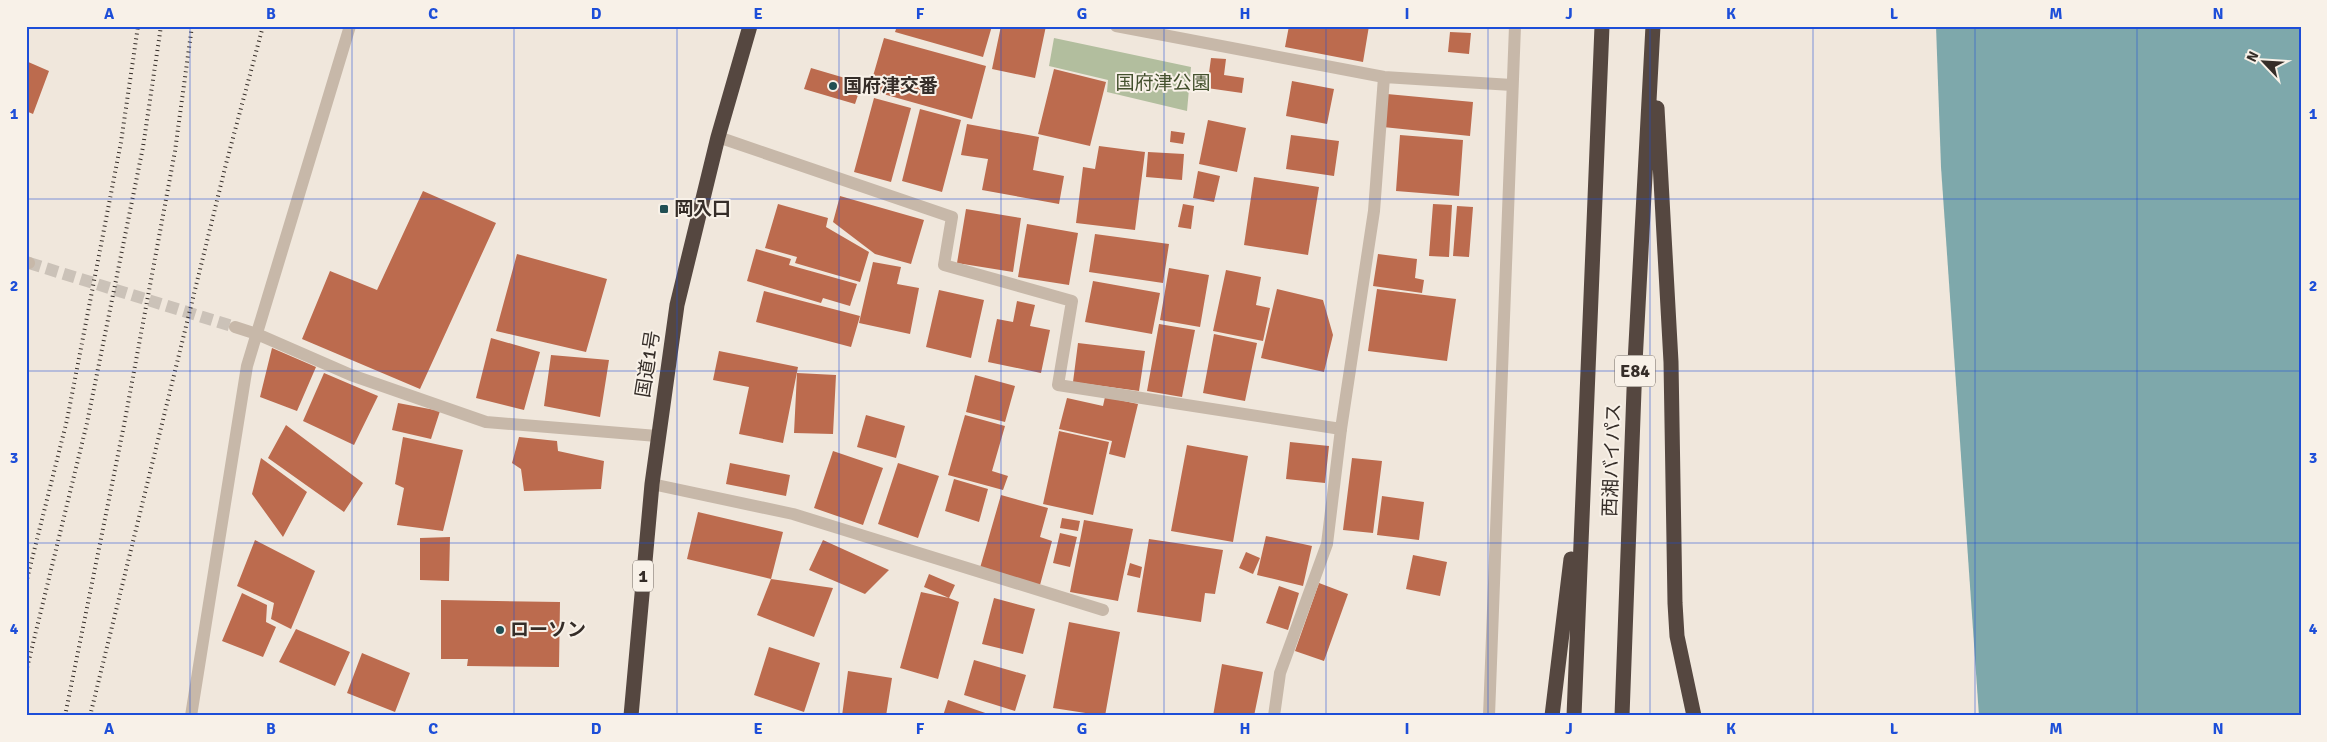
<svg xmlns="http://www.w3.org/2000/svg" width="2327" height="742" viewBox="0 0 2327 742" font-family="Signika,'Noto Sans JP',sans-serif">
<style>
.green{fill:#b2be9e}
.water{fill:#7ea8ab}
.building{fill:#bc6b4e}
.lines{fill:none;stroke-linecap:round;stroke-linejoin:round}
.street-tunnel{stroke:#cbc2b8;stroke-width:12;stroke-dasharray:12 6;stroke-linecap:butt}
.lane{stroke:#c7b8a9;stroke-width:12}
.street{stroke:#c7b8a9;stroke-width:12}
.highway{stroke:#554740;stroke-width:15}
.rail{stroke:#352d28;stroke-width:4;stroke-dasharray:1 4;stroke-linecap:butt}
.grid{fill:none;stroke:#1d4ed8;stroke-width:1;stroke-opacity:0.55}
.poi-dot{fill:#214f53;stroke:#f8f1e8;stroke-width:2}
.labels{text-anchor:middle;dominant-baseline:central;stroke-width:4;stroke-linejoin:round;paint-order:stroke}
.shield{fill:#f8f1e8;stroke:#706862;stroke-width:1}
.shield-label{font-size:18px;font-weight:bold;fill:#352d28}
.park-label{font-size:19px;fill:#44512e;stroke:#f8f1e8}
.poi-label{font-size:19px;font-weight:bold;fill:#352d28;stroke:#f8f1e8;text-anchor:start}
.street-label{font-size:19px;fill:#352d28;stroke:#f8f1e8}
.neatline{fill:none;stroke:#1d4ed8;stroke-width:2}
.grid-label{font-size:16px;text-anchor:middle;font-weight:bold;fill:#1d4ed8}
</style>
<rect width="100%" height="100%" fill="#f0e7dc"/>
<path class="green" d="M1054,38L1191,67L1187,111L1107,92L1108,80L1049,66Z"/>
<path class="water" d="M1936,26H2301V716H1979L1941,167Z"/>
<path class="building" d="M897,26H992L983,57L895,32Z
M1001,26H1046L1035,78L992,69Z
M1289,26H1369L1363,62L1285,47Z
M1450,32L1471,33L1469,54L1448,52Z
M884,38L986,66L972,119L869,90Z
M1211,58L1226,59L1224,75L1244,78L1242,93L1207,88Z
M26,61L49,71L33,114L26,111Z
M811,68L862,83L855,104L804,89Z
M1054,69L1106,82L1090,146L1038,134Z
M1292,81L1334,89L1327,124L1286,116Z
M1387,94L1473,102L1470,136L1383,127Z
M874,98L911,108L891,182L854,172Z
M920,109L961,120L942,192L902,181Z
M1208,120L1246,128L1237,172L1199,164Z
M967,124L1039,137L1033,170L1064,176L1059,204L982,190L988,159L961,155Z
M1171,131L1185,133L1183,144L1170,142Z
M1291,135L1339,141L1334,176L1286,169Z
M1400,135L1463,140L1459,196L1396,191Z
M1099,146L1145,152L1135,230L1076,223L1083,167L1095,169Z
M1148,152L1184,154L1182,180L1146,177Z
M1198,171L1220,176L1214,202L1193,198Z
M1254,177L1319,187L1308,255L1244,245Z
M423,191L496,223L420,389L302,339L330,271L377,290Z
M840,196L924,220L911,264L875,254L833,222Z
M778,204L828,218L826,227L869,252L860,282L795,263L797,257L765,248Z
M1183,204L1194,206L1191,229L1178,227Z
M1433,204L1452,205L1449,257L1429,256Z
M1457,206L1473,207L1469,257L1453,256Z
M966,209L1021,218L1013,272L957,263Z
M1027,224L1078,233L1069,285L1018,277Z
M1095,234L1169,244L1163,283L1089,272Z
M756,249L791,259L789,265L857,284L850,306L823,298L821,303L747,281Z
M517,254L607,279L586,352L496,331Z
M1378,254L1417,259L1415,278L1424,280L1422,293L1373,286Z
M873,262L901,267L897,284L919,288L910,334L859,323Z
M1169,268L1209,275L1200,327L1160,320Z
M1226,270L1261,277L1256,305L1270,308L1263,341L1213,331Z
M1093,281L1160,293L1152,334L1085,322Z
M1277,289L1323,300L1333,335L1324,372L1261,358Z
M1377,289L1456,299L1447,361L1368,351Z
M939,290L984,300L971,358L926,347Z
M764,291L860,316L851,347L756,322Z
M1017,301L1035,305L1030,326L1050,330L1041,373L988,362L997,319L1013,322Z
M1159,324L1195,330L1182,397L1147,391Z
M1214,334L1257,343L1245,401L1203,393Z
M491,338L540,352L524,410L476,398Z
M1078,343L1145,351L1139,391L1073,382Z
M272,348L316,367L297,411L260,397Z
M719,351L798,367L783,443L739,434L749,387L713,380Z
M551,355L609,360L600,417L544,406Z
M324,373L378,396L354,445L303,421Z
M797,373L836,375L833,434L794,433Z
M975,375L1015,386L1005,422L966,412Z
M1105,397L1138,404L1125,458L1109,454L1112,441L1059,429L1067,398L1103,406Z
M398,403L440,411L431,439L392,430Z
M866,415L905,426L896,458L857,447Z
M965,415L1005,426L992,471L1008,476L1003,490L948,475Z
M286,425L363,483L344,512L268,458Z
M1059,431L1109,442L1093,515L1043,504Z
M403,437L463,450L443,531L397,525L404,488L395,484Z
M519,437L557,441L558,451L604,461L601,489L524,491L521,469L512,463Z
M1290,442L1329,446L1325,483L1286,479Z
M1187,445L1248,456L1233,542L1171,531Z
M833,451L883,468L863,525L814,508Z
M261,458L307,492L283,537L252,494Z
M1352,458L1382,461L1373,533L1343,530Z
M730,463L790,475L786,496L726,484Z
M898,463L939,476L918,538L878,524Z
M954,479L988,489L979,522L945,511Z
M1001,495L1048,508L1040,537L1052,541L1040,585L980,568Z
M1382,496L1424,502L1419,540L1377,535Z
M698,512L783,532L771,579L687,559Z
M1062,518L1080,521L1078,531L1060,528Z
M1084,520L1133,529L1118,601L1070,592Z
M1060,533L1077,537L1070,567L1053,563Z
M1266,536L1312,546L1303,586L1257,575Z
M450,537L449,581L420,580V538Z
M1149,539L1223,550L1215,594L1205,593L1201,622L1137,612Z
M255,540L315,571L291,629L271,619L274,603L237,586Z
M823,540L889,570L865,594L809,570Z
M1246,552L1260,558L1253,574L1239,568Z
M1413,555L1447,562L1440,596L1406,589Z
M1130,563L1142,567L1140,578L1127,575Z
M929,574L955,585L949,598L924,587Z
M771,579L833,588L814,637L757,615Z
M1319,583L1348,594L1324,661L1295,651Z
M1279,586L1299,593L1288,630L1266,623Z
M921,592L949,598L959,602L938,679L900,668Z
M242,593L267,605L266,622L276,627L263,657L222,641Z
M994,598L1035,609L1023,654L982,644Z
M441,600L560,602L559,667L467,666L468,659H441Z
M1069,622L1120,632L1105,716L1053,708Z
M296,629L350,652L335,686L279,662Z
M769,647L820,663L804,712L754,695Z
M362,653L410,673L395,712L347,693Z
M974,660L1026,675L1015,711L964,695Z
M1222,664L1263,672L1254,716H1213Z
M848,671L892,678L886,716H842Z
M948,700L991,715V716H943Z"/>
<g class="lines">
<path class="street-tunnel" d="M29,263L235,327"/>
<path class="lane" d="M718,137L952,217L944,265L1072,301L1058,385L1341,429
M652,484L793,514L1103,610"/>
<path class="street" d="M1116,26L1384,77L1512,85
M26,262L29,263
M235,327L257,334L351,375L486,422L657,436
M191,716L247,366L350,26
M1274,716L1280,673L1327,544L1341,429L1374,211L1384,77
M1489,716L1515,26"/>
<path class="highway" d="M1657,108L1671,362L1675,603L1677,636L1694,716
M631,716L652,484L677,305L718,137L750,26
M1552,716L1571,559
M1574,716L1602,26
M1622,716L1635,363L1653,26"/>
<path class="rail" d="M26,583L67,420L121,142L138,26
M26,672L87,423L143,147L161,26
M65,716L124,425L175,151L192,26
M90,716L226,164L263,26"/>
</g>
<path class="grid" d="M190,26V716M352,26V716M514,26V716M677,26V716M839,26V716M1001,26V716M1164,26V716M1326,26V716M1488,26V716M1650,26V716M1813,26V716M1975,26V716M2137,26V716M26,199H2301M26,371H2301M26,543H2301"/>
<g class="poi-dot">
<circle cx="833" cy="86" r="5"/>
<rect x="659" y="204" width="10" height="10" rx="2.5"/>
<circle cx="500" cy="630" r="5"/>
</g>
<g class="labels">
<g class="shield">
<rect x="1615" y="355.5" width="40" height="31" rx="4"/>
<rect x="633" y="560.5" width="20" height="31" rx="4"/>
</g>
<g class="shield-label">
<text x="1635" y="371">E84</text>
<text x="643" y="576">1</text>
</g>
<g class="park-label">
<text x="1163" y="83">国府津公園</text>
</g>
<g class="poi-label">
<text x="843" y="86">国府津交番</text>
<text x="674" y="209">岡入口</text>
<text x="510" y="630">ローソン</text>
</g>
<g class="street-label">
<text transform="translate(648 364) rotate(-81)">国道1号</text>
<text transform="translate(1612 460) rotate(-88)">西湘バイパス</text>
</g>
</g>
<rect width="2327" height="742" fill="none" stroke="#f8f1e8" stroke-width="55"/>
<g transform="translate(2264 62) rotate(295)" stroke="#f8f1e8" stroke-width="4" paint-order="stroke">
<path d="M0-4L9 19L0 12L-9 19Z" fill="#352d28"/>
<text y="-8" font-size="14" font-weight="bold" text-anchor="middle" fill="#352d28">N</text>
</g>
<rect x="28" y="28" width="2272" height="686" class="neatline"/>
<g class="grid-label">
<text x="109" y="19">A</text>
<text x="271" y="19">B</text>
<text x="433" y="19">C</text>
<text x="596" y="19">D</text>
<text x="758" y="19">E</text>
<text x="920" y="19">F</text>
<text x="1082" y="19">G</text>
<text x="1245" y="19">H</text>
<text x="1407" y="19">I</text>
<text x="1569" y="19">J</text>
<text x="1731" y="19">K</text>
<text x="1894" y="19">L</text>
<text x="2056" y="19">M</text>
<text x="2218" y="19">N</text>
<text x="14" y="119">1</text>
<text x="2313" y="119">1</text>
<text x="14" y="291">2</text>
<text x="2313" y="291">2</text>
<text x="14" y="463">3</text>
<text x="2313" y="463">3</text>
<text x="14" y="634">4</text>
<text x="2313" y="634">4</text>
<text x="109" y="734">A</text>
<text x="271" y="734">B</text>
<text x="433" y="734">C</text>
<text x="596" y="734">D</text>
<text x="758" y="734">E</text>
<text x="920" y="734">F</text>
<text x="1082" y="734">G</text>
<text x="1245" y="734">H</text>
<text x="1407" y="734">I</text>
<text x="1569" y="734">J</text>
<text x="1731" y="734">K</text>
<text x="1894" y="734">L</text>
<text x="2056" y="734">M</text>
<text x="2218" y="734">N</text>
</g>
</svg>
